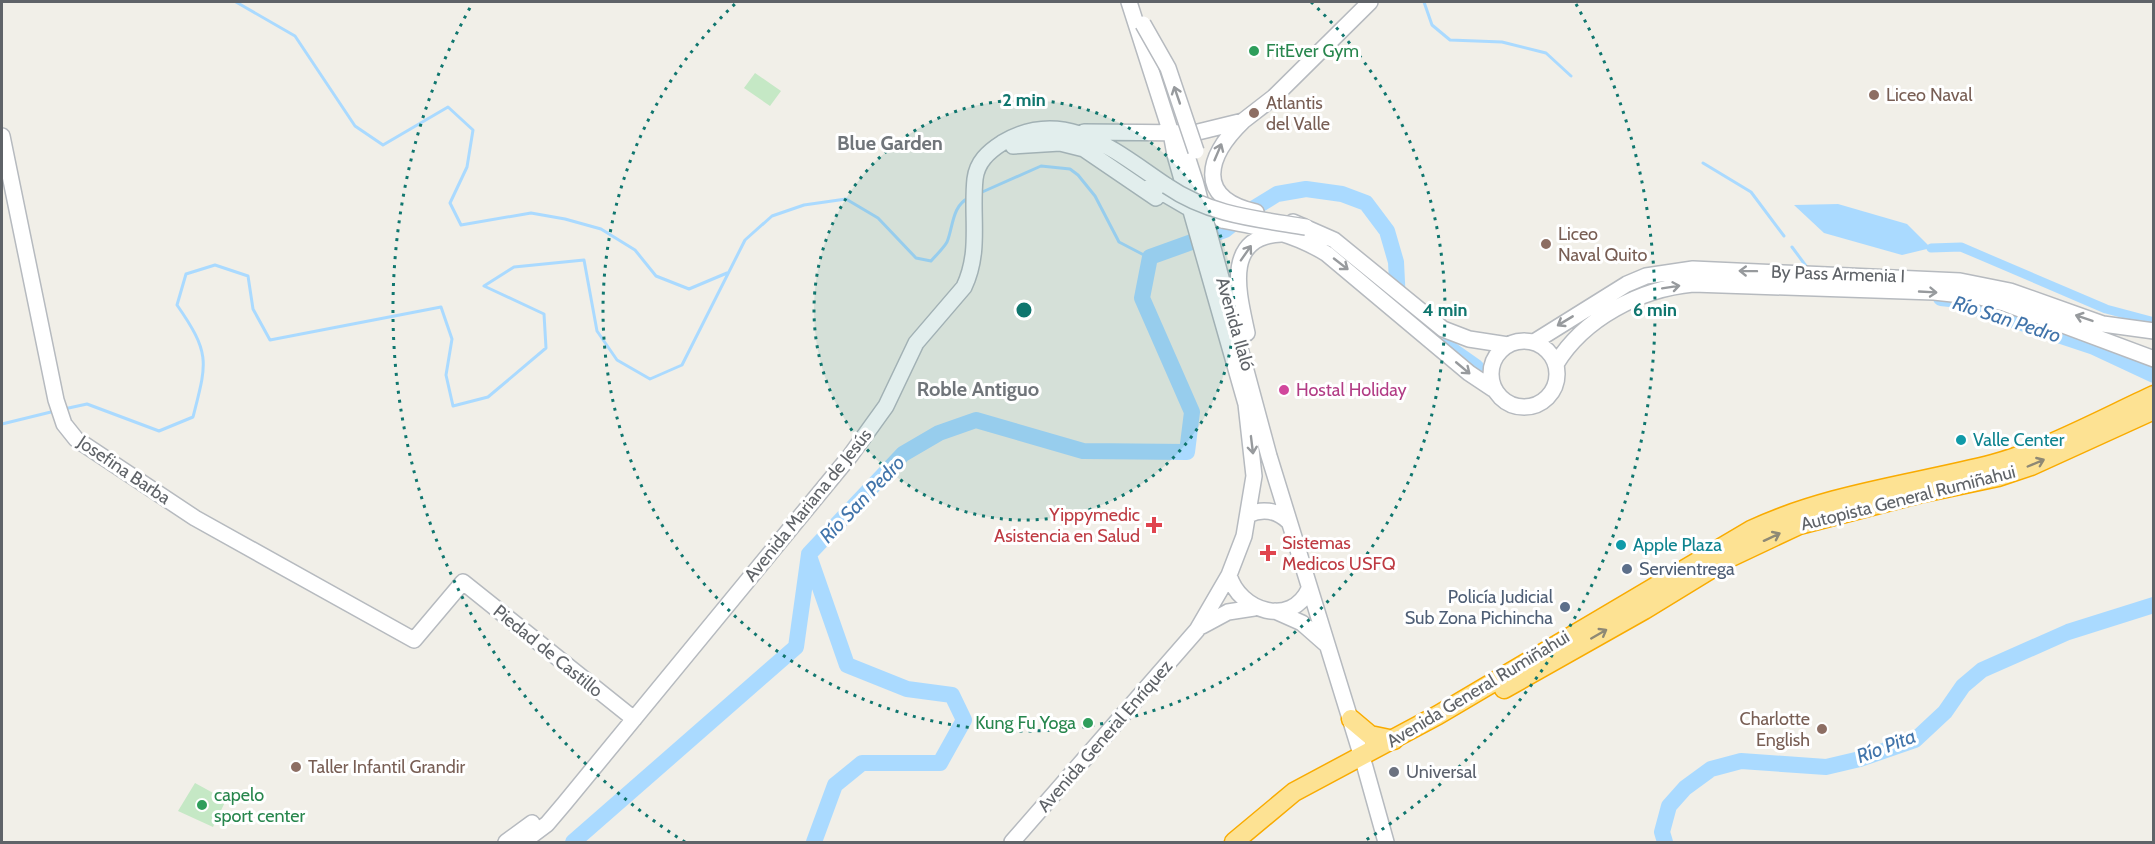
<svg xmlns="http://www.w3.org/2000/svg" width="2155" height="844" viewBox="0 0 2155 844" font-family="Cabin,sans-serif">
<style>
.pitch{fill:#c5e8c5}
.water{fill:#aadaff}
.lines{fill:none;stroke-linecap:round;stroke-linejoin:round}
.stream{stroke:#aadaff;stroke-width:3}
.canal{stroke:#aadaff;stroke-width:9}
.river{stroke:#aadaff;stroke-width:16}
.secondary-casing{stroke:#b6babf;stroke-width:18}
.highway-casing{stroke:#f9ab00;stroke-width:21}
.secondary{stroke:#fff;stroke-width:15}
.highway{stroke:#fde293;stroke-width:18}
.secondary-bridge-casing{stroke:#b6babf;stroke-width:18;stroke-linecap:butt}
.secondary-bridge{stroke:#fff;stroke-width:15}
.oneway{stroke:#979a9d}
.oneway2{stroke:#8e8975}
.ring{fill:none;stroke:#0f766e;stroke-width:3;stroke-dasharray:3 6}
.leisure-dot{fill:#2e9e5b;stroke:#fff;stroke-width:2}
.education-dot{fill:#8d6e63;stroke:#fff;stroke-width:2}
.hotel-dot{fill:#d1479c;stroke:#fff;stroke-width:2}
.culture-dot{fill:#0f9aa8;stroke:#fff;stroke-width:2}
.health-dot{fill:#e0444e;stroke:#fff;stroke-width:2}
.service-dot{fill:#5c6f8a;stroke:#fff;stroke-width:2}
.worship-dot{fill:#6b7280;stroke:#fff;stroke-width:2}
.labels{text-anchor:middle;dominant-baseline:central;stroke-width:6;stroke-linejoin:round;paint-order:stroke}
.leisure-label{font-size:18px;fill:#27864d;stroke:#fff;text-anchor:start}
.education-label{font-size:18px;fill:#785e54;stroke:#fff;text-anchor:start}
.street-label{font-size:18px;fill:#5f6368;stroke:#fff}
.hotel-label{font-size:18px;fill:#b23c85;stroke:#fff;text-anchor:start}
.culture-label{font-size:18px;fill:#0d838f;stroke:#fff;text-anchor:start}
.health-label{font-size:18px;fill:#be3a42;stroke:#fff;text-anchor:end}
.service-label{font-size:18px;fill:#4e5e75;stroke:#fff;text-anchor:start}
.worship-label{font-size:18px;fill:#5b616d;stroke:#fff;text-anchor:start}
.neighbourhood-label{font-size:20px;font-weight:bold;fill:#70757a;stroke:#fff}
.water-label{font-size:20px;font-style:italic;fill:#4174aa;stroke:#fff}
.centre{fill:#0f766e;stroke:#fff;stroke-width:3}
.ring-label{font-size:18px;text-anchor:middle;font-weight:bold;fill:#0f766e;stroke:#fff;stroke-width:6;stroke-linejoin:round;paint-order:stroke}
</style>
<rect width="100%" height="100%" fill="#f1efe8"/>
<path class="pitch" d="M755,73L781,91L770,106L744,88Z
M195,783L226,800L213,827L178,811Z"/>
<path class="water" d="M1838,204L1907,224L1931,248L1902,255L1824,233L1794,205Z"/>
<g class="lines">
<path class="stream" d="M236,2L295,36L355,126L383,145L448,107L473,130L467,167L450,203L461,225L531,213L565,219L601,229L635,250L656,276L689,289L727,273
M1424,2L1432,25L1450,40L1502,42L1546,53L1571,76
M1703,163L1751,192L1784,236
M980,193L1041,166L1070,169L1078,175L1095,196L1119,242L1142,254
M1792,247L1809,270
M64,409L87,404L159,431L193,417C207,362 211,354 177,305L186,274L215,265L248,276L253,309L270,340L441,307L452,339L446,375L453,406L488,397L546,348L544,314L484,286L514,267L584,260L597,331L617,360L650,379L682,365L745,240L772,216L804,205L846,199L878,218L916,258L931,261C936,255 943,249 947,242C953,228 952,205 969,198
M2,424L55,411"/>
<path class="canal" d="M1931,248L1961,247L2106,309L2151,321L2154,325"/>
<path class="river" d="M1941,298L1950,299L2094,347L2154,375
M1446,346L1476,367
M809,556L847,665L907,689L952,695L964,720L940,763H862L835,785L814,842
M573,842L796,647L809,554L903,454L939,433L976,420L1083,451L1187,452L1192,412L1142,298L1150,257L1225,230L1246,213L1277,194L1306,189L1342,194L1366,203L1387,231L1396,262L1398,302L1419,324
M1665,842L1662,832L1669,806L1685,788L1711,769L1741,761L1826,767L1860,759L1915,740L1945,712L1963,686L1982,670L2068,632L2154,605"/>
<g class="secondary-casing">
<path id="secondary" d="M1243,121C1207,156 1194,198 1256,212
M1084,132L1194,133L1243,121L1274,97L1370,2
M1173,135L1183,144L1195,181L1269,456L1365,767L1386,842
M2,136L56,400L64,424L76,439L195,518L414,640L463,582L634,719
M1013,146L1060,143L1084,149L1156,198
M1151,186L1187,207
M1222,220C1260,227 1294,233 1327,254L1469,373L1493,389
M1293,222L1334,240L1443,329L1469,339L1508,345
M1247,333C1239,295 1222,237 1281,234
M1491 374a33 33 0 1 1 66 0a33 33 0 1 1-66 0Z
M1534,342L1627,284L1646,276L1693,269L1960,281L2010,291L2103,324L2154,331
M1556,364C1584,318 1640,289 1693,284L1934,292L1980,297L2004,303L2154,359
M1248,515C1262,508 1276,510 1288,521
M1229,575C1239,611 1291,628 1309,589
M1275,611L1302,623L1327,645
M1202,626L1228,612L1254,608
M506,842L532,823
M523,842L547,824L564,804L850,456L886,406L916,343L964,287C981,251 971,217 975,179C977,162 988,152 1002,143C1065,105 1116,152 1167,186
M1012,842L1197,630L1229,575L1244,536L1254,476L1246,404L1175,155L1171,133L1129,2"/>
</g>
<g class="highway-casing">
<path id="highway" d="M1504,689L1644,610L1729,558L1799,525L1918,494L1998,477L2031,466L2154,410
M1351,719L1370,735L1394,740
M1234,842L1294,792L1438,715L1751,530C1828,494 1911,485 1993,464C2045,450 2104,418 2154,395"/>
</g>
<use href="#secondary" class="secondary"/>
<use href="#highway" class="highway"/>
<g class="secondary-bridge-casing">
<path id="secondary-bridge" d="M1143,24L1168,68L1196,151
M1167,186C1209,215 1257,219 1306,227"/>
</g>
<use href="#secondary-bridge" class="secondary-bridge"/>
</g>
<defs><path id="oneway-shaft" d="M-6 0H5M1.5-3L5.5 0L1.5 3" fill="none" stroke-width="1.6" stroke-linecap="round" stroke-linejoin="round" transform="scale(1.5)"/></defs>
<g class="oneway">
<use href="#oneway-shaft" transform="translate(1177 95) rotate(-109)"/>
<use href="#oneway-shaft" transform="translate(1218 152) rotate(-67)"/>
<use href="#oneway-shaft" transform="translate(1246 253) rotate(-55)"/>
<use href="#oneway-shaft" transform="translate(1341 264) rotate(38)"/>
<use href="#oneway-shaft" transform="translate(1748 271) rotate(-179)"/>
<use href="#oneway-shaft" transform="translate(1671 287) rotate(-9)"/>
<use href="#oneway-shaft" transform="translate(1928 292) rotate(3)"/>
<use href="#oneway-shaft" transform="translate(2084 318) rotate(-161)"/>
<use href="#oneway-shaft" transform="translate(1565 321) rotate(149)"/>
<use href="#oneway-shaft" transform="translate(1463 368) rotate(40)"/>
<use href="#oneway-shaft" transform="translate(1252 445) rotate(83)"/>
</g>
<g class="oneway2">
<use href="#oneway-shaft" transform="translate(2036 463) rotate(-23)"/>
<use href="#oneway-shaft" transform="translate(1772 537) rotate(-25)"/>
<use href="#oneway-shaft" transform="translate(1599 634) rotate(-30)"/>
</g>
<circle cx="1024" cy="310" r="210" fill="#0f766e" fill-opacity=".12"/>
<g class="ring">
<circle cx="1024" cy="310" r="210"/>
<path d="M1311 2A421 421 0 1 1 737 2"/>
<path d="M685 842A631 631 0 0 1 472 4M1576 4A631 631 0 0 1 1363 842"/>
</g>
<g class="leisure-dot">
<circle cx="1254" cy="51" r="6"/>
<circle cx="1088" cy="723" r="6"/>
<circle cx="202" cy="805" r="6"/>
</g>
<g class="education-dot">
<circle cx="1874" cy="95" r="6"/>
<circle cx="1254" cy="113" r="6"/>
<circle cx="1546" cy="244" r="6"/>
<circle cx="1822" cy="729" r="6"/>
<circle cx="296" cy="767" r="6"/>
</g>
<circle class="hotel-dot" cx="1284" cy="390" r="6"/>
<g class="culture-dot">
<circle cx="1961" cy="440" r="6"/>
<circle cx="1621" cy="545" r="6"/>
</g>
<g class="health-dot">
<path d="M1151 516h6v6h6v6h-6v6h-6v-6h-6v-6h6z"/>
<path d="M1265 544h6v6h6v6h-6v6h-6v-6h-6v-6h6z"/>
</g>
<g class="service-dot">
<circle cx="1627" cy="569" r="6"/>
<circle cx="1565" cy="607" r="6"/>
</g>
<circle class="worship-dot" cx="1394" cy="772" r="6"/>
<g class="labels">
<g class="leisure-label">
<text x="1266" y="51">FitEver Gym</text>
<text x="1076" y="723" text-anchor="end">Kung Fu Yoga</text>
<text x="214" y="795">capelo<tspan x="214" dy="21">sport center</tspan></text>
</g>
<g class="education-label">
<text x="1886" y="95">Liceo Naval</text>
<text x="1266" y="103">Atlantis<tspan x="1266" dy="21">del Valle</tspan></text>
<text x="1558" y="234">Liceo<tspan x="1558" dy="21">Naval Quito</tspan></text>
<text x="1810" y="719" text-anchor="end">Charlotte<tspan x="1810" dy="21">English</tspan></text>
<text x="308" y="767">Taller Infantil Grandir</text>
</g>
<g class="street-label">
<text transform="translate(1838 274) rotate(2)">By Pass Armenia I</text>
<text transform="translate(1235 324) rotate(74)">Avenida Ilaló</text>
<text transform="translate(124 470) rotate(34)">Josefina Barba</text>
<text transform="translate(1908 498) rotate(-14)">Autopista General Rumiñahui</text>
<text transform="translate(808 505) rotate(-51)">Avenida Mariana de Jesús</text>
<text transform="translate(548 651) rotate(39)">Piedad de Castillo</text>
<text transform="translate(1478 689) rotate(-31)">Avenida General Rumiñahui</text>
<text transform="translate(1105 736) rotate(-49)">Avenida General Enríquez</text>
</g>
<g class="hotel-label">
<text x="1296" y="390">Hostal Holiday</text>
</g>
<g class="culture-label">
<text x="1973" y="440">Valle Center</text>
<text x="1633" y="545">Apple Plaza</text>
</g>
<g class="health-label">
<text x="1140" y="515">Yippymedic<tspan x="1140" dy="21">Asistencia en Salud</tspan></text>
<text x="1282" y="543" text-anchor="start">Sistemas<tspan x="1282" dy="21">Medicos USFQ</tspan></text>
</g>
<g class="service-label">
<text x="1639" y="569">Servientrega</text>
<text x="1553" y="597" text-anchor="end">Policía Judicial<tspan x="1553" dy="21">Sub Zona Pichincha</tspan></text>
</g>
<g class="worship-label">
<text x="1406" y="772">Universal</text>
</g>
<g class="neighbourhood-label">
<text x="890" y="143">Blue Garden</text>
<text x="978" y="389">Roble Antiguo</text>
</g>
<g class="water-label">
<text transform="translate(2007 319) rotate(18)">Río San Pedro</text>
<text transform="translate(862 499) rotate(-46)">Río San Pedro</text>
<text transform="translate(1886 746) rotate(-21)">Río Pita</text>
</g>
</g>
<circle cx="1024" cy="310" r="9" class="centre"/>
<g class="ring-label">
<text x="1024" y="106">2 min</text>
<text x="1445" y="316">4 min</text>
<text x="1655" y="316">6 min</text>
</g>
<rect width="2155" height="844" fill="none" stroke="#5f6368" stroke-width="6"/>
</svg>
